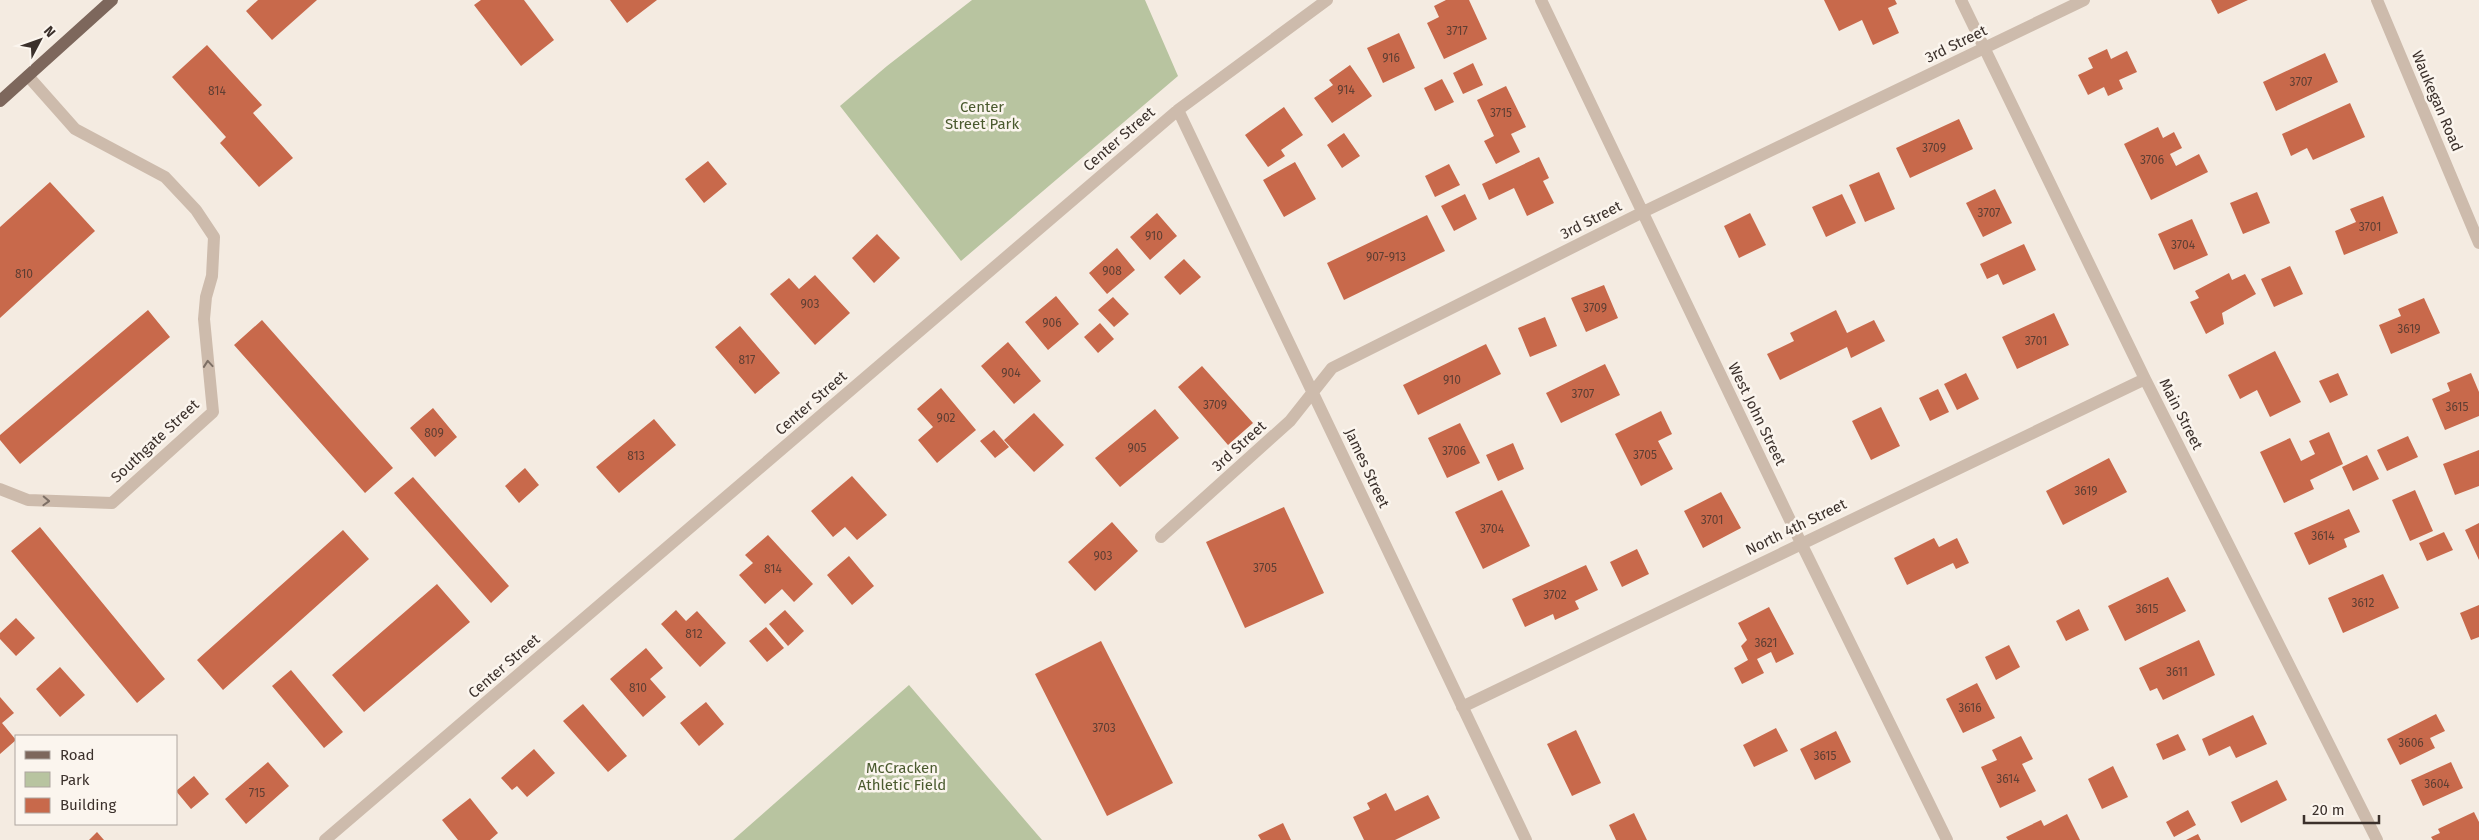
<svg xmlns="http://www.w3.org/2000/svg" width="2479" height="840" viewBox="0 0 2479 840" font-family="'Fira Sans',sans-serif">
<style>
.green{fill:#b8c4a0}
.building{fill:#c8694b}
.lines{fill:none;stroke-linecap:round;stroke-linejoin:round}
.minor{stroke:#cdbbac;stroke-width:12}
.major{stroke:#7d675c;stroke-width:12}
.oneway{stroke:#7d6f65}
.labels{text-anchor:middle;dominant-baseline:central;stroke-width:5;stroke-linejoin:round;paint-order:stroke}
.number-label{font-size:12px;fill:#5e3e33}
.street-label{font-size:15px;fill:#3b302b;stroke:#fbf5ee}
.park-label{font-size:15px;fill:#4a5a2e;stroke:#fbf5ee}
</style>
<rect width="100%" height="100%" fill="#f4ebe1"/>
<path class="green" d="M972,0H1145L1178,76L961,261L840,106L887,66Z
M909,685L1042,840H733Z"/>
<path class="building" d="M258,0H317L272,40L246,11Z
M481,0H524L554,40L521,66L474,5Z
M610,0H657L627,23Z
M1446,0H1469L1487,39L1444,59L1427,23L1439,17L1434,6Z
M1824,0H1895L1897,4L1888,8L1899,33L1873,45L1862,20L1839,31Z
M2211,0H2248L2218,14Z
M1399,33L1415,68L1383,83L1367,48Z
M207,45L262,105L253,113L293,158L259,187L220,143L226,137L172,77Z
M2107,49L2111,59L2127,51L2137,72L2119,80L2123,89L2108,96L2104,87L2088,95L2078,75L2093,68L2088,58Z
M2325,53L2338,82L2276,111L2263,82Z
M1473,63L1483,85L1463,94L1453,73Z
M1350,65L1372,96L1332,123L1314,98L1333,85L1329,80Z
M1442,79L1454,102L1435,111L1424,88Z
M1506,86L1526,127L1511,134L1520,152L1496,164L1484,141L1494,136L1477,100Z
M2350,103L2365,137L2313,160L2307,148L2291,156L2282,134Z
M1284,107L1303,135L1281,150L1285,156L1268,167L1245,135Z
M1959,119L1973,149L1910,178L1896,148Z
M2158,127L2163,138L2174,132L2182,148L2170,154L2176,166L2199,154L2208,172L2151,200L2124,144Z
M1344,133L1360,156L1342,168L1327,145Z
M1539,157L1549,178L1543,181L1554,203L1527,216L1514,188L1489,200L1482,184Z
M708,161L727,184L704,203L685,179Z
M1295,162L1316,199L1284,217L1263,180Z
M1449,164L1460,185L1435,197L1425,176Z
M1879,172L1895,209L1865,222L1849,185Z
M50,182L95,231L0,318V227Z
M1995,189L2012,223L1983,237L1966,203Z
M2257,192L2270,223L2243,234L2230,203Z
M1465,194L1477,219L1454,231L1441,206Z
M1842,194L1856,223L1826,237L1812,207Z
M2383,196L2398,233L2344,255L2335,231L2356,222L2350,209Z
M1157,213L1177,236L1150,260L1130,237Z
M1750,213L1766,245L1739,258L1724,226Z
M1427,215L1445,251L1344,300L1327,263Z
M2192,219L2208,255L2174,270L2158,234Z
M877,234L900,258L874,283L852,258Z
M2024,244L2036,270L2003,285L1998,274L1987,279L1980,264Z
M1117,248L1135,270L1107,294L1089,273Z
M1184,259L1201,277L1180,295L1164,277Z
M2290,266L2303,294L2274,307L2261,279Z
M2229,273L2232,280L2245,274L2256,294L2222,313L2224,324L2206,334L2190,302L2199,298L2195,291Z
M815,275L850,313L815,345L770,294L789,278L799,289Z
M1604,285L1618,318L1586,332L1571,298Z
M1056,296L1079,324L1048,350L1025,322Z
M1113,297L1129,314L1114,327L1098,310Z
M2424,298L2440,333L2391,354L2379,325L2401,316L2398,309Z
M148,310L170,337L20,464L0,440V435Z
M1836,310L1847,333L1874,320L1885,341L1851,358L1847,347L1780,380L1767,354L1794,341L1790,333Z
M2054,313L2069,345L2017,369L2002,337Z
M1545,317L1557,346L1530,357L1518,328Z
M262,320L393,468L365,493L234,345Z
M1100,323L1114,339L1098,353L1084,337Z
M740,326L780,373L755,394L715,347Z
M1008,342L1041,381L1014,404L981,366Z
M1486,344L1501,374L1418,415L1403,385Z
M2275,351L2301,402L2270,417L2257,390L2240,399L2228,375Z
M1605,364L1620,395L1561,423L1546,393Z
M1202,366L1253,423L1228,445L1178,387Z
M1966,373L1979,399L1957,410L1944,384Z
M2338,373L2348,395L2330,403L2319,381Z
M2471,373L2479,392V416L2445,430L2432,399L2450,391L2447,383Z
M941,388L976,430L937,463L918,440L933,427L917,409Z
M1938,389L1949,412L1930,421L1919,398Z
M1881,407L1900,446L1871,460L1852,421Z
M433,408L457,437L435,457L410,428Z
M1155,409L1179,438L1120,487L1095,458Z
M1661,411L1672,434L1658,441L1673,469L1641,486L1615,434Z
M1034,413L1064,445L1034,472L1004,440Z
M654,419L676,445L619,493L596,467Z
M1460,423L1480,463L1447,478L1428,438Z
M994,430L1009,447L995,458L980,441Z
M2329,432L2343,464L2310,480L2314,489L2284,503L2260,452L2290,438L2301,461L2315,454L2309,441Z
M2408,436L2418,457L2387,471L2377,450Z
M1513,443L1524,469L1498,481L1486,455Z
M2479,450V486L2455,495L2443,464Z
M2367,455L2379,479L2353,491L2342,467Z
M2109,458L2127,492L2063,525L2046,491Z
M525,468L539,485L519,503L505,486Z
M852,476L887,515L857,540L845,527L833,537L811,511Z
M413,477L509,586L491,603L394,493Z
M1502,490L1530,546L1483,569L1455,512Z
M2415,490L2433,531L2410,541L2392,500Z
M1721,492L1741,528L1703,548L1684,511Z
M1284,507L1324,593L1245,628L1206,542Z
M2349,509L2360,532L2344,539L2347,547L2309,565L2294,533Z
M1112,522L1138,551L1095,591L1068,562Z
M2479,523V560L2465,530Z
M40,527L165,679L137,703L11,551Z
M343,530L369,559L223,690L197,660Z
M2444,532L2453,550L2427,561L2419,543Z
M768,535L813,584L794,602L782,589L765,604L739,575L753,563L745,555Z
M1934,538L1939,547L1957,538L1969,563L1956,569L1953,563L1907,585L1894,558Z
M1637,549L1649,574L1622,587L1610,562Z
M849,556L874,586L852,605L827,575Z
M1586,565L1598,590L1575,601L1579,609L1555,620L1553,614L1525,627L1512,599Z
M2383,574L2399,608L2343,633L2328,598Z
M2168,577L2186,611L2125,641L2108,606Z
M437,584L470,622L364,712L332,675Z
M2479,605V637L2471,640L2460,613Z
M1769,607L1794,654L1776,663L1771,652L1757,659L1764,673L1742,684L1734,668L1748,660L1741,646L1747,640L1738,623Z
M2079,609L2089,630L2066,641L2056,621Z
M676,610L686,621L697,611L726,643L700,667L661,624Z
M785,610L804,631L788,646L769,624Z
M16,618L35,638L16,656L0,639V633Z
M766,627L784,648L767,662L749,641Z
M2199,640L2215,675L2163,700L2157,688L2150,691L2139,668Z
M1101,641L1173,783L1107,816L1035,674Z
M2009,645L2020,667L1996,680L1985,657Z
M646,648L663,668L650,679L666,697L643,717L610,679Z
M60,667L85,695L60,717L36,689Z
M291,670L343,732L324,748L272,686Z
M1977,683L1995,718L1963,733L1946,699Z
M0,697L14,713L2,723L16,740L0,754Z
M706,702L724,724L699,746L680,723Z
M583,704L627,756L608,772L563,721Z
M2436,714L2445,731L2430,738L2435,748L2400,765L2387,739Z
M2253,715L2267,744L2236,758L2230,746L2209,756L2202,739Z
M1776,728L1788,751L1754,767L1743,745Z
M1576,730L1601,783L1572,796L1547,744Z
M1836,731L1851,762L1815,780L1800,749Z
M2178,734L2186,750L2163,760L2156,744Z
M2021,736L2033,759L2022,764L2036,791L2000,808L1981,767L1997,760L1992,750Z
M534,749L555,773L527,797L517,786L512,790L501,778Z
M268,762L289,786L246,824L225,799Z
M2451,762L2463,788L2423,806L2411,780Z
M2113,766L2128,797L2102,809L2088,779Z
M194,776L209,794L191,809L176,791Z
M2277,780L2287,800L2241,823L2231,802Z
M1386,793L1395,811L1428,795L1440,818L1395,840H1364L1353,817L1370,809L1367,803Z
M470,798L498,833L490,840H458L442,820Z
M2188,810L2196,825L2174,837L2166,822Z
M2474,812L2479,822V840H2433L2431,837L2440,833L2438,829Z
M1634,813L1647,840H1616L1609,825Z
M2067,814L2080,840H2008L2006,837L2041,820L2044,826Z
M1283,823L1291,840H1261L1258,835Z
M97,832L104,840H89Z
M2198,834L2201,840H2186Z"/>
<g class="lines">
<path class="minor" d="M1541,0L1801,543L1947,840
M1961,0L2145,379L2377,840
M2377,0L2479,243
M1178,110L1526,840
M0,489L28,500L112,503L213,412L204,319L206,297L212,276L214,237L196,210L165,177L75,129L28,76
M1161,537L1290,421L1332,368L1643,212L2084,0
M1462,707L2145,379
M325,840L1178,110L1327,0"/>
<path class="major" d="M0,101L112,0"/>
</g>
<defs><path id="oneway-chevron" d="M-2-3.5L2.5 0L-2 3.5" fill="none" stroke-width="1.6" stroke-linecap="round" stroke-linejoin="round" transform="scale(1.25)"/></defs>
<g class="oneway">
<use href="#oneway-chevron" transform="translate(208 364) rotate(-95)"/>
<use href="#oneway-chevron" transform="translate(46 501) rotate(2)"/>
</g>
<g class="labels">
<g class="number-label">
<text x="1457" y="31">3717</text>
<text x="1391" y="58">916</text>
<text x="2301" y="82">3707</text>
<text x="1346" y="90">914</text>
<text x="217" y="91">814</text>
<text x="1501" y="113">3715</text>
<text x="1934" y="148">3709</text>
<text x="2152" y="160">3706</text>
<text x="1989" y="213">3707</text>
<text x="2370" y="227">3701</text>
<text x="1154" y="236">910</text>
<text x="2183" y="245">3704</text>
<text x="1386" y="257">907-913</text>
<text x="1112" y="271">908</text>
<text x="24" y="274">810</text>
<text x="810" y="304">903</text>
<text x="1595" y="308">3709</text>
<text x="1052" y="323">906</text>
<text x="2409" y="329">3619</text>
<text x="2036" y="341">3701</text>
<text x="747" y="360">817</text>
<text x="1011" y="373">904</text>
<text x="1452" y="380">910</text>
<text x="1583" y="394">3707</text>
<text x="1215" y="405">3709</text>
<text x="2457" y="407">3615</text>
<text x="946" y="418">902</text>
<text x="434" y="433">809</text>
<text x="1137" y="448">905</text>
<text x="1454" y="451">3706</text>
<text x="1645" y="455">3705</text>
<text x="636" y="456">813</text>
<text x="2086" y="491">3619</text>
<text x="1712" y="520">3701</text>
<text x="1492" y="529">3704</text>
<text x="2323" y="536">3614</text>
<text x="1103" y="556">903</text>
<text x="1265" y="568">3705</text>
<text x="773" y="569">814</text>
<text x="1555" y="595">3702</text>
<text x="2363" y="603">3612</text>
<text x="2147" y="609">3615</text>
<text x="694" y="634">812</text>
<text x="1766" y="643">3621</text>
<text x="2177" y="672">3611</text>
<text x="638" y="688">810</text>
<text x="1970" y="708">3616</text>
<text x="1104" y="728">3703</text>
<text x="2411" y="743">3606</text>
<text x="1825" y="756">3615</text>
<text x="2008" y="779">3614</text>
<text x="2437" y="784">3604</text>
<text x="257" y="793">715</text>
</g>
<g class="street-label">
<text transform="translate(1956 44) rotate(-26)">3rd Street</text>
<text transform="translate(2437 101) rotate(67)">Waukegan Road</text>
<text transform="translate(1119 139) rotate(-41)">Center Street</text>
<text transform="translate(1591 220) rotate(-27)">3rd Street</text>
<text transform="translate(811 403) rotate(-41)">Center Street</text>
<text transform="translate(1757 414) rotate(64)">West John Street</text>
<text transform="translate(2181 414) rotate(63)">Main Street</text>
<text transform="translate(155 441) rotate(-43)">Southgate Street</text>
<text transform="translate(1239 446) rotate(-42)">3rd Street</text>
<text transform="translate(1367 468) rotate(65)">James Street</text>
<text transform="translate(1796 527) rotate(-26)">North 4th Street</text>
<text transform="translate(504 666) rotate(-41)">Center Street</text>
</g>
<g class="park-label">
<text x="982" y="107">Center<tspan x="982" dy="17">Street Park</tspan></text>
<text x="902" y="768">McCracken<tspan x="902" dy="17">Athletic Field</tspan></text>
</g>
</g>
<rect x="15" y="735" width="162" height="90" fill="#fbf5ee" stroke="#aea6a0"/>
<rect x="25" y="751" width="25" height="8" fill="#7d675c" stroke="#aea6a0"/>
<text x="60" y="760" font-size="15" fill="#3b302b">Road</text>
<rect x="25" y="772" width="25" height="15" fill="#b8c4a0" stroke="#aea6a0"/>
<text x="60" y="785" font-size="15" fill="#3b302b">Park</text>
<rect x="25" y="798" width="25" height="15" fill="#c8694b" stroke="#aea6a0"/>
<text x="60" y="810" font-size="15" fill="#3b302b">Building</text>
<g transform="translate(40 40) rotate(49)" stroke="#fbf5ee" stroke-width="4" paint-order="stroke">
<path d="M0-4L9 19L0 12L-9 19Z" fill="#3b302b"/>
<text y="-8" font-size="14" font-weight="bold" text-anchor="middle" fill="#3b302b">N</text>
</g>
<path d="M2304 815v8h75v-8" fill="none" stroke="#3b302b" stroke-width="2.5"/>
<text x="2312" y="815" font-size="15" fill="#3b302b" stroke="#fbf5ee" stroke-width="4" paint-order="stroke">20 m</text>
</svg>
